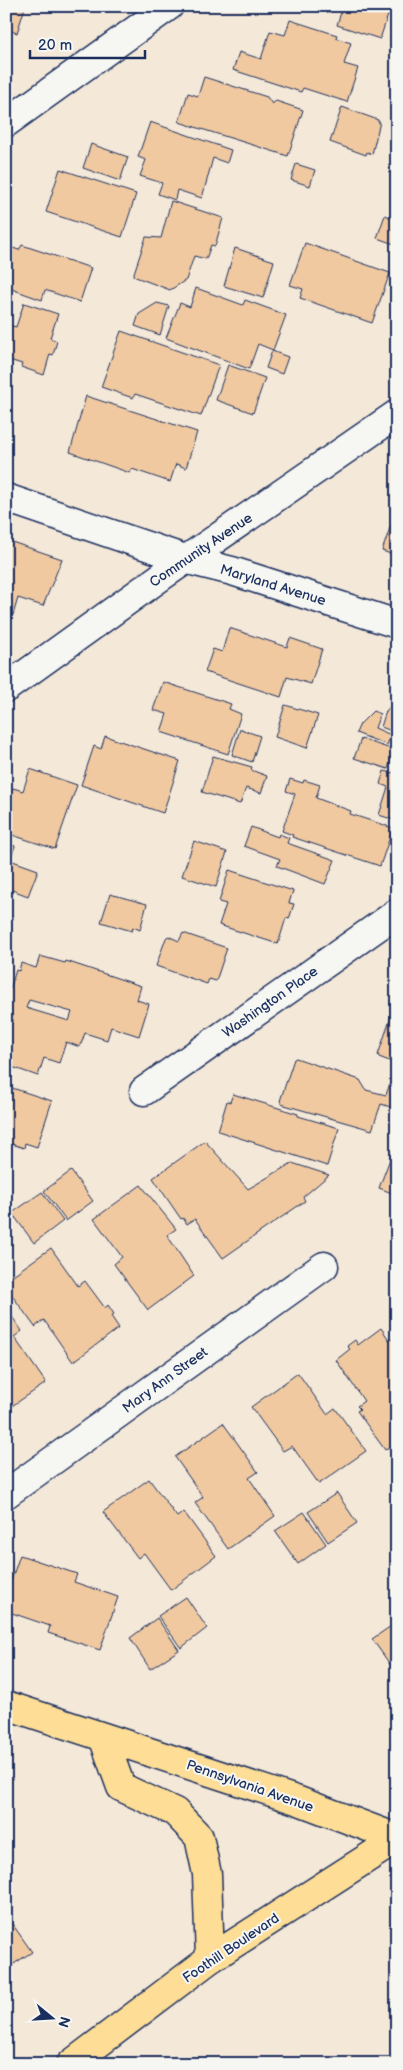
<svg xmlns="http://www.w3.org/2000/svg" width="403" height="2070" viewBox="0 0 403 2070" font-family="'Balsamiq Sans',sans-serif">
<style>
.building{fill:#f0c9a0;stroke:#1b2f5e;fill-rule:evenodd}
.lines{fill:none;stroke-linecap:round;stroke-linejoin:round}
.minor-casing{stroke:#1b2f5e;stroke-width:31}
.major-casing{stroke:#1b2f5e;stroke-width:31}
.minor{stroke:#f6f6f2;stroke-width:28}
.major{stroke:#fede96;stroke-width:28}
.labels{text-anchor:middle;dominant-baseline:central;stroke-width:4;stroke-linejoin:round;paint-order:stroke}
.street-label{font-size:14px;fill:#1b2f5e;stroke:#f6f6f2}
</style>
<rect width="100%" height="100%" fill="#f4e8d9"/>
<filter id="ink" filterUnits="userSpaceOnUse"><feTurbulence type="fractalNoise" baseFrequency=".02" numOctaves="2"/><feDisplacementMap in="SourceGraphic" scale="10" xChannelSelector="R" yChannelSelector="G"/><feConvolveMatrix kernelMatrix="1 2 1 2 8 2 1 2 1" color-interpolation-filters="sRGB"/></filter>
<g filter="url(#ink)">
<path class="building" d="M6,6L25,7L17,33L8,30L6,35Z
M343,6H391L380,39L337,25Z
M290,20L337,35L336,38L351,43L344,64L358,68L347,102L303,88L301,92L233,70L239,52L261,59L270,31L285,35Z
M204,77L267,97L272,104L276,101L303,110L288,156L179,122L188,93L198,96Z
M342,107L378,120V122H380L372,154L367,152L366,155L330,142Z
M150,122L231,150L227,163L213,158L202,198L177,190L175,200L158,194L162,183L140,176L146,160L138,157Z
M91,144L128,157L120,181L83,168Z
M296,164L315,170L310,186L291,180Z
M60,169L136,194L122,237L46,212Z
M171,201L223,218L215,246L211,245L206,259L194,256L186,280L170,290L133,276L146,237L161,238Z
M385,215L397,220V245L377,238Z
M305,243L390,273L372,323L300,298L303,289L290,285Z
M22,245L91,268L80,302L45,290L42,300L6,287V246L19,250Z
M235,248L274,261L263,298L224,286Z
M196,288L243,305L245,300L286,315L273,350L258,344L249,369L166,338L180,303L190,307Z
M24,303L58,314L50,338L57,341L53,355L50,354L44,375L21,367L22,364L6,359V324L16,327Z
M157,303L169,306L160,335L135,326L139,314Z
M121,331L219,365L201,416L135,394L133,398L101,387Z
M272,351L288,357L282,374L266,368Z
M228,365L265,378L253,413L216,400Z
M86,396L197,432L186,468L176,464L170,482L132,469L130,473L70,452Z
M391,525L397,527V556L382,551Z
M6,540L62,559L43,606L18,598L13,615H6Z
M229,628L287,647L290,638L322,649L311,684L287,677L281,697L205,672L213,649L222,652Z
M163,682L231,704L229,709L241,714L228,754L161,732L167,714L153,710Z
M397,699V733L381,727L386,711Z
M285,705L318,715L307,748L275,737Z
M373,711L380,714L375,728L391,735L387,745L356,733L360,724Z
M240,729L260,736L252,762L232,755Z
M105,736L180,761L163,813L81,785L94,746L101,749Z
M361,739L394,750L388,769L354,758Z
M213,756L252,767L251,770L267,776L261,793L246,788L240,804L202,792Z
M397,762V821L379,815L388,787L380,784L384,771L393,773Z
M30,769L77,785L55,849L6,833V809L13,788L23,791Z
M290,779L303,783L304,780L320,785L316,798L351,811L350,814L393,828L380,866L292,837L293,835L282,831L295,794L286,791Z
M251,827L278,837L279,834L289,838L287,843L335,860L325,884L277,866L280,859L244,846Z
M194,841L227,852L216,887L182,876Z
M6,843L15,846L10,860L38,870L28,896L7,888L6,890Z
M229,870L293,891L289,903L294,904L289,919L286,918L278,944L219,925L226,904L219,902Z
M110,894L147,904L140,930L133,927L132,931L101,922Z
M183,933L227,948L216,981L209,979L207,984L156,966L166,938L168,936L179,941Z
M40,956L65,963L66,961L141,986L137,1000L149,1004L139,1036L111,1027L107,1040L85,1033L80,1047L66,1042L59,1063L44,1058L38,1076L6,1065V987L10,989L16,970L19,971L21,963L36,968ZM29,1000L72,1012L69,1021L26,1008Z
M394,1008L397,1009V1064L379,1057L378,1055Z
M296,1058L360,1080L366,1090L386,1095L395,1069H397V1109L381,1104L372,1130L281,1104V1102L280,1101L294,1059Z
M6,1086L52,1101L37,1147L25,1143L24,1148L6,1142Z
M233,1094L298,1114V1116L339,1128L327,1166L218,1131L227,1101L230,1102Z
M205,1141L248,1189L292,1163L329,1175L303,1197L305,1201L223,1258L195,1219L187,1224L183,1218L181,1219L153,1178Z
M393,1151L397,1152V1195L379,1188Z
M71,1171L93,1201L66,1221L44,1191Z
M141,1185L176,1229L167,1235L194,1276L148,1310L114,1264L122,1257L94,1219Z
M42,1192L63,1221L34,1243L12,1213Z
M51,1248L78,1286L85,1281L105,1308L108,1305L114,1314L111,1316L119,1328L73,1362L44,1320L35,1327L6,1287V1280Z
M6,1308L22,1331L14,1337L46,1383L6,1410Z
M381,1328L390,1341L393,1338L397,1343L394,1347L397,1351V1442L385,1450L357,1411L360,1409L357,1406L364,1401L336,1360L350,1349L347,1346L355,1340L358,1345Z
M298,1373L327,1414L335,1408L366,1451L319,1484L292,1446L283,1451L251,1407Z
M223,1423L258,1472L249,1478L275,1516L228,1549L195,1503L203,1497L175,1457Z
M149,1479L177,1517L184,1512L216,1556L171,1590L144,1553L138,1558L103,1512Z
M337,1493L357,1523L328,1542L308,1512Z
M304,1512L326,1544L298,1564L275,1531Z
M20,1555L77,1574L74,1582L118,1597L100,1650L48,1633L50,1626L6,1611V1595Z
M186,1597L207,1628L181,1648L158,1616Z
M157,1618L179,1650L150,1669L130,1638Z
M397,1622V1674L372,1639Z
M6,1915L32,1952L6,1969Z"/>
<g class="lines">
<g class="minor-casing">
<path id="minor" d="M6,123L169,6
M6,498L188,560L232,571L397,624
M6,688L162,576L397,414
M144,1091L397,913
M6,1494L324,1266"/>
</g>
<g class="major-casing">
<path id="major" d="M6,1705L299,1801L397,1838
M103,1737L121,1787L175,1812L199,1837L207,1874L210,1959
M71,2064L210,1959L397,1839"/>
</g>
<use href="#minor" class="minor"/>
<use href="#major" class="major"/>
</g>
</g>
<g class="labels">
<g class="street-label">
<text transform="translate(201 550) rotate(-34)">Community Avenue</text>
<text transform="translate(273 585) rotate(17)">Maryland Avenue</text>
<text transform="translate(270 1002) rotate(-35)">Washington Place</text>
<text transform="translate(165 1380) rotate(-36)">Mary Ann Street</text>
<text transform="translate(250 1786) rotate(19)">Pennsylvania Avenue</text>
<text transform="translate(231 1948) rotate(-34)">Foothill Boulevard</text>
</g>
</g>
<rect width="403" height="2070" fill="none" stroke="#f6f6f2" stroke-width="25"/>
<rect x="12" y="12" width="378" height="2045" fill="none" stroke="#1b2f5e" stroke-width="2" filter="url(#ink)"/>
<g transform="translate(52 2018) rotate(108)" stroke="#f6f6f2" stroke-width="4" paint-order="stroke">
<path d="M0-4L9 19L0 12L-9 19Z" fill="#1b2f5e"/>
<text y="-8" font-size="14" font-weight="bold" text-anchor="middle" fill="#1b2f5e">N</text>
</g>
<path d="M30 50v8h115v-8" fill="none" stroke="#1b2f5e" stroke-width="2.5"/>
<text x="38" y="50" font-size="15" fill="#1b2f5e" stroke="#f6f6f2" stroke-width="4" paint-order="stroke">20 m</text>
</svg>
